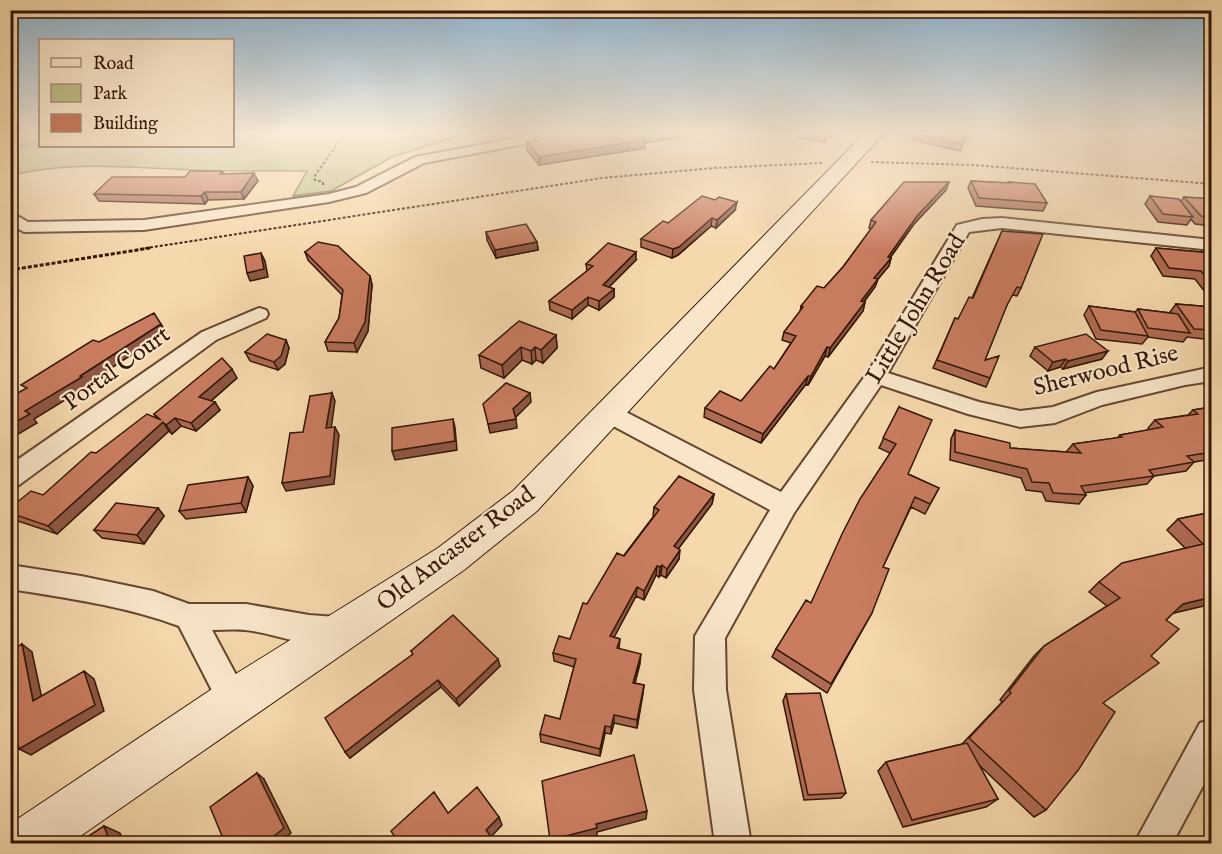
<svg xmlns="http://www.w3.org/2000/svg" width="1222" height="854" viewBox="0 0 1222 854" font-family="'IM FELL English',serif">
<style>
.green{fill:#c0be88;stroke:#7a6a46;stroke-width:1.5}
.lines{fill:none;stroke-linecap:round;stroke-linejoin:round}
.stream{stroke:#77766f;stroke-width:4}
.street-casing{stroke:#64472f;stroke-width:4}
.secondary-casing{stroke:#341705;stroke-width:2}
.path-far1{stroke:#341705;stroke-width:2;stroke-dasharray:3 2;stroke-linecap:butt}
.path{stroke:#341705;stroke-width:3;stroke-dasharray:4 2;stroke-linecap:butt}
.street{fill:#f9e6ca;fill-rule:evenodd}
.secondary{fill:#f9e6ca;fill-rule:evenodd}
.wall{fill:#ad6b53;stroke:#341705;stroke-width:1.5}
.shaded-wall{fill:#8d5743;stroke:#341705;stroke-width:1.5}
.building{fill:#c97c60;stroke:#341705;stroke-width:1.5}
.labels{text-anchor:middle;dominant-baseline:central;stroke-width:4.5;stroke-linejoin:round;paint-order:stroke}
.street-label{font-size:24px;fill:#341705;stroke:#f9e6ca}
</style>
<rect width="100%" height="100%" fill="#f6d8ad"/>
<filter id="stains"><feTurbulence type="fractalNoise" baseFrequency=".00333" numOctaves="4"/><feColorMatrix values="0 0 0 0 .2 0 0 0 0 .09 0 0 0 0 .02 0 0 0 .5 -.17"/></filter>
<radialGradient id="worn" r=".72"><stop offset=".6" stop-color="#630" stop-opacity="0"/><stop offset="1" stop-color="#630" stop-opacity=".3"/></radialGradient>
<path class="green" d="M10,132H40V146H232L233,132H494L454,137L392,157L331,191L293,196L307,171C269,170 231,172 193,170C131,167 72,161 11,175Z"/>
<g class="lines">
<path class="stream" d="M10,148L40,142"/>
<g class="street-casing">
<path id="street" d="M549,132H573L567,136L424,163L366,193L329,202L144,230L24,232L10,224L12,213L28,222L144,220L329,194L356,187L415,157Z
M1002,218L1212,240V250L1002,228L969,232L888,373L979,402L1020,411L1053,407L1097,392L1212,367V381L1185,385L1102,405L1055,423L1020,427L968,414L881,385L794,513L725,638L726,690L751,844H715L694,690L695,636L770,510L602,420L599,414L602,408L610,406L618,408L781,492L868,372L957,225L982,219Z
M259,308L266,310L268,314L266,318L216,340L19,485L10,487V465L202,332Z
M10,565L81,576L153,591L189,604H246L309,615L337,617L347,621L352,631L347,641C315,653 278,633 245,630C234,629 223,630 212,630L250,701L245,712L234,717L223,712L179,626C125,606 67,598 10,589Z
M1212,719V769L1172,844H1134L1200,723Z"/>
</g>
<g class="secondary-casing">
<path id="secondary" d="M866,132H885L537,511L464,570L69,844H10V824L218,685L438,548L513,491Z"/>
</g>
<path class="path-far1" d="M871,162L973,165L1212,184
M323,185V182L315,180L314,177L346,132
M140,249L602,178L714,168L822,163"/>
<path class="path" d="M10,270L150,248"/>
<use href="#street" class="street"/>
<use href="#secondary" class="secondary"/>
</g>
<path class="wall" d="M562,132H711L645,143V148L539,165L527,150V142L534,141L533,137Z
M799,132H836L825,142L797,138Z
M968,132L960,151L912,140L914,134Z
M222,171L224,174L258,181L244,199L208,200L205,204L99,201L94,194Z
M971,181L1008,183L1009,182L1047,203L1043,211L976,206L968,188Z
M946,190L914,224L890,258H891L889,266L878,279L875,287L864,302H865L863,311L828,357L825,356L808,385L806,384L761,443L704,417L705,408L741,401L774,369L791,343L782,340L784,332L800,312L801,306L824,288L843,267L871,229L869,228L871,220Z
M1150,196L1181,201L1184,197L1212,199V226L1195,224L1191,219L1187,225L1158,222L1145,204Z
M735,210L716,228L711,226L678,255L672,258L641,247V239L668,223Z
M1002,231L1021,288L1017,296L1012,295L1006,307L985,360L990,378L986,387L933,368L955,318L958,319L972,298Z
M486,232L537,242L538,250L496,258L487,240Z
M1156,248L1212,253V301L1195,279L1163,276L1151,256Z
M305,252L370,276L372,285L368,331L357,352L328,351L325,342L339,318L342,295L308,260Z
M636,260L609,287L614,289V297L599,310L588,305L572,319L550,310L549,301L587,271L586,264Z
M1176,304L1212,307V340L1187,337L1183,342L1148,337L1142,344L1096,339L1084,315L1089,306L1135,312L1138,309L1171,313L1170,312Z
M556,335L557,348L543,363L536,360L532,364L522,360L504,378L481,368L479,355Z
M286,340L289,348L285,364L278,370L250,361L245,352Z
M1035,347L1102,359L1063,369L1060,367L1048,371L1030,356Z
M237,378L211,401L220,410L196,431L181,426L172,434L169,431L57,534L15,520L10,516V508L43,495L96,453L157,419L154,414Z
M899,407L908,474L939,488L925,514L911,507L883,567L872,613L827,693L772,657L776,649L811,603L890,453L879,448Z
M1212,407V459L1194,462L1186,471L1154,476L1147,484L1084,493L1086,495L1079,504L1046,501L1042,492L1026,490L1021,478L950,460L951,439L955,430L1010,448L1066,452L1073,444L1117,438L1120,435L1149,430L1148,428L1155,420L1188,415L1193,410Z
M248,477L253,486L246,512L186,519L179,511Z
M714,494L712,504L678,549L679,559L666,578L661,575L659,577L656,575L644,600L636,596L614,637L620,639L619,649L640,663L635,683L644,685L637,728L614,723L611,734L605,733L600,756L541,742L540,734L560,719L574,667L554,661L553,653L570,639L587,604L653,517L654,507Z
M158,508L164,516L144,544L102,538L94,530Z
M1212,512V604L1173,613L1166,620L1103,703L1046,810L1034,817L979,765L998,799L986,807L903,827L878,771L886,762L962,744L1002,702L1000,700L1034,656L1044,646L1107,606L1089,592L1099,582L1185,548L1167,530L1178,519Z
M411,651L500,666L459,706L441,687L350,758L345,752L413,654Z
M786,694L846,793L841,798L804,800L783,701Z"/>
<path class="shaded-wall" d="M525,132H539L525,134Z
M669,132H711L645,143V148L539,165V157Z
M829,132H836L825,142L826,134Z
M254,173L258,181L244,199L241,192Z
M949,182L946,190L914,224L885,265L888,257L917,216Z
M205,192L208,200L205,204L201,196Z
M737,202L735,210L716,228L717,220Z
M712,218L711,226L678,255L672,258L673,249Z
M537,242L538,250L496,258L495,250Z
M636,252V260L603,293V285Z
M261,253L265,261L268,277L250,281L247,273Z
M891,258L889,266L872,286L874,278Z
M370,276L372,285L368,331L357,352L354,343Z
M878,279L875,287L858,309L861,301Z
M614,289V297L599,310V301Z
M588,297V305L572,319V310Z
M865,302L863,311L828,357L830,348Z
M161,324L166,332L87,384L88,386L34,419L37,423L10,439V425L25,411Z
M556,335L557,348L543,363L541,350Z
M286,340L289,348L285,364L278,370L274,362Z
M521,347L522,360L504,378L502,365Z
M535,347L536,360L532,364L531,351Z
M827,347L825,356L808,385L811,376Z
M1108,351L1102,359L1063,369L1068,361Z
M1066,359L1060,367L1048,371L1053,362Z
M232,369L237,378L205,406L199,397Z
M808,376L806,384L761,443L763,434Z
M332,393L335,401L330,436L326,428Z
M530,393L531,402L515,418L513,409Z
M215,402L220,410L196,431L191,423Z
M175,418L181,426L172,434L166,425Z
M453,419L455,427L457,450L395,460L392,451Z
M516,419L517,428L490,433L488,424Z
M163,422L169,431L57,534L48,526Z
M335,427L339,435L334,484L286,491L282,483Z
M248,477L253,486L246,512L241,503Z
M714,494L712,504L673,556L674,546Z
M158,508L164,516L144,544L137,535Z
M680,550L679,559L666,578L667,569Z
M662,565L661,575L659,577L660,567Z
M657,566L656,575L644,600V591Z
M637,587L636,596L610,645V636Z
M1212,597V604L1170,614L1183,604Z
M22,644L32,652L44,708L33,701Z
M641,654L640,663L633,691V683Z
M498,659L500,666L459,706L456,699Z
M84,671L94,679L104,711L31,755L19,749Z
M438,680L441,687L350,758L345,752Z
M644,685L643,694L637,728V720Z
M614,715V723L611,734V727Z
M605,726V733L600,756V749Z
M257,773L264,779L291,833L278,843H265Z
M647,811L646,819L597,832V836L566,843H551L550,840L596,824Z
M499,817L502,825L490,838L486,830Z
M104,826L120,833L124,843H110Z"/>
<path class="building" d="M562,132H669L641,137L645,140L539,157L527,142L537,141L533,137Z
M805,132H829L826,134Z
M916,132H968L962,144L914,134Z
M190,171H222L220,174L254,173L241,192H205L201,196L94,194L112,177H185Z
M971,181L1010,183L1009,182L1035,184L1047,203L979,198Z
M904,182H949L917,216L888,257L891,258L874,278L878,279L861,301L865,302L830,348L827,347L811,376H808L763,434L705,408L720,391L741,401L770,366L774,369L796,336L784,332L803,307L801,306L817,286L824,288L843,267L876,222L871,220Z
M702,196L715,200L719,197L737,202L717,220L712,218L679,247L673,249L641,239L663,221L668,223Z
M1150,196L1179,199L1193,217L1163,214Z
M1184,197L1212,199V217L1201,216Z
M526,224L537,242L495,250L486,232Z
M1002,231L1043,234L1021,288L1017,287L1007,305L985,360L999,356L990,378L937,360L955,318L958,319L969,297L973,298Z
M318,242L338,246L370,276L365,322L354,343L325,342L339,318L343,290L305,252Z
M608,243L636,252L603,285L614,289L599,301L588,297L572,310L549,301L593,266L586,264Z
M1156,248L1212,253V285L1201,271L1169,268Z
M261,253L264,269L247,273L244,256Z
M1176,304L1212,307V330L1194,329Z
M1089,306L1135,312L1148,336L1101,330Z
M1138,309L1178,314L1190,333L1148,328Z
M154,313L161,324L80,376L82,377L25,411L30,414L10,425V397L27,388L21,385L93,340L99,342Z
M519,321L556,335L541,350L535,347L531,351L521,347L502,365L479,355Z
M267,334L286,340L281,356L274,362L245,352Z
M1086,334L1108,351L1068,361L1066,359L1053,362L1035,347Z
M222,358L232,369L199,397L215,402L191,423L175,418L166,425L163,422L48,526L10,513V508L31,491L43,495L91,452L96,453L147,414L161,420L154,414Z
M506,383L530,393L513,409L516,419L488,424L483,404Z
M332,393L326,428L335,427L330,476L282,483L290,433L303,432L310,396Z
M899,407L932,420L908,474L939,488L930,504L915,497L883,567L889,569L872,613L831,684L776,649L806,600L811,603L842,534L860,499L896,444L883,438Z
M1212,407V452L1187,456L1194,462L1149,470L1154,476L1081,486L1086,495L1053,493L1049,483L1032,482L1027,469L955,452V430L1010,443V448L1081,453L1073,444L1122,437L1120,435L1163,427L1155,420L1198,414L1193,410Z
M453,419L455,441L392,451V428Z
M679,476L714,494L674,546L680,550L667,569L662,565L660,567L657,566L644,591L637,587L610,636L620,639L617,648L641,654L633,683L644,685L637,720L614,715L611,727L605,726L600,749L540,734L545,715L560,719L576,659L553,653L559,636L570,639L583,603L587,604L617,553L624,556L659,510L654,507Z
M248,477L241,503L179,511L188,485Z
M116,503L158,508L137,535L94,530Z
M1212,512V597L1183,604L1166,620L1179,629L1151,656L1159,663L1103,703L1115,712L1079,769L1046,810L969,738L1011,693L1009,691L1044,646L1120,598L1099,582L1122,563L1203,544L1178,519Z
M453,615L498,659L456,699L438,680L345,752L325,718L413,654L411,651Z
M22,644L33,701L84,671L95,705L19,749L10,710V650Z
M820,693L846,793L808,795L786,694Z
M967,743L998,799L912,820L886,762Z
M634,755L647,811L596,824L597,828L550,840L542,781Z
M257,773L284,828L265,843H225L210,807Z
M477,787L499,817L486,830L496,843H399L391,831L434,792L448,813Z
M104,826L110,843H78Z"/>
<linearGradient id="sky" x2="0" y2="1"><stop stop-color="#8cb5d4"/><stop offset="0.53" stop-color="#fbedda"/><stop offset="1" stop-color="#fbedda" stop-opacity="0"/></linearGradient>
<rect width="1222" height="251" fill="url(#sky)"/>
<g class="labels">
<g class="street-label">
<text transform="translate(916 309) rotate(-59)">Little John Road</text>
<text transform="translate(117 369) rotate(-36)">Portal Court</text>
<text transform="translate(1106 371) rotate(-14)">Sherwood Rise</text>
<text transform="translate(456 549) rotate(-37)">Old Ancaster Road</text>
</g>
</g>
<rect width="1222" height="854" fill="none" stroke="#f6d8ad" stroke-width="36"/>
<rect x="12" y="12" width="1198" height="830" fill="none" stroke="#341705" stroke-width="3"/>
<rect x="18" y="18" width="1186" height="818" fill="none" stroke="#341705" stroke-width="1.5"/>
<rect x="39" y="39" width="195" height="108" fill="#f9e6ca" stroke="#aa937b" stroke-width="1.5"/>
<rect x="51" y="58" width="30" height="9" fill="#f9e6ca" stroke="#aa937b" stroke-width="1.5"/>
<text x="93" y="69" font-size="18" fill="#341705">Road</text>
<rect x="51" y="84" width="30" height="18" fill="#c0be88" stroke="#aa937b" stroke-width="1.5"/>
<text x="93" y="99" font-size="18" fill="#341705">Park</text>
<rect x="51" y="114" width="30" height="18" fill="#c97c60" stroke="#aa937b" stroke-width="1.5"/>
<text x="93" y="129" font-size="18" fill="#341705">Building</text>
<rect width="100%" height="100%" filter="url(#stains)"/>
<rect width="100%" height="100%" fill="url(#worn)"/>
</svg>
